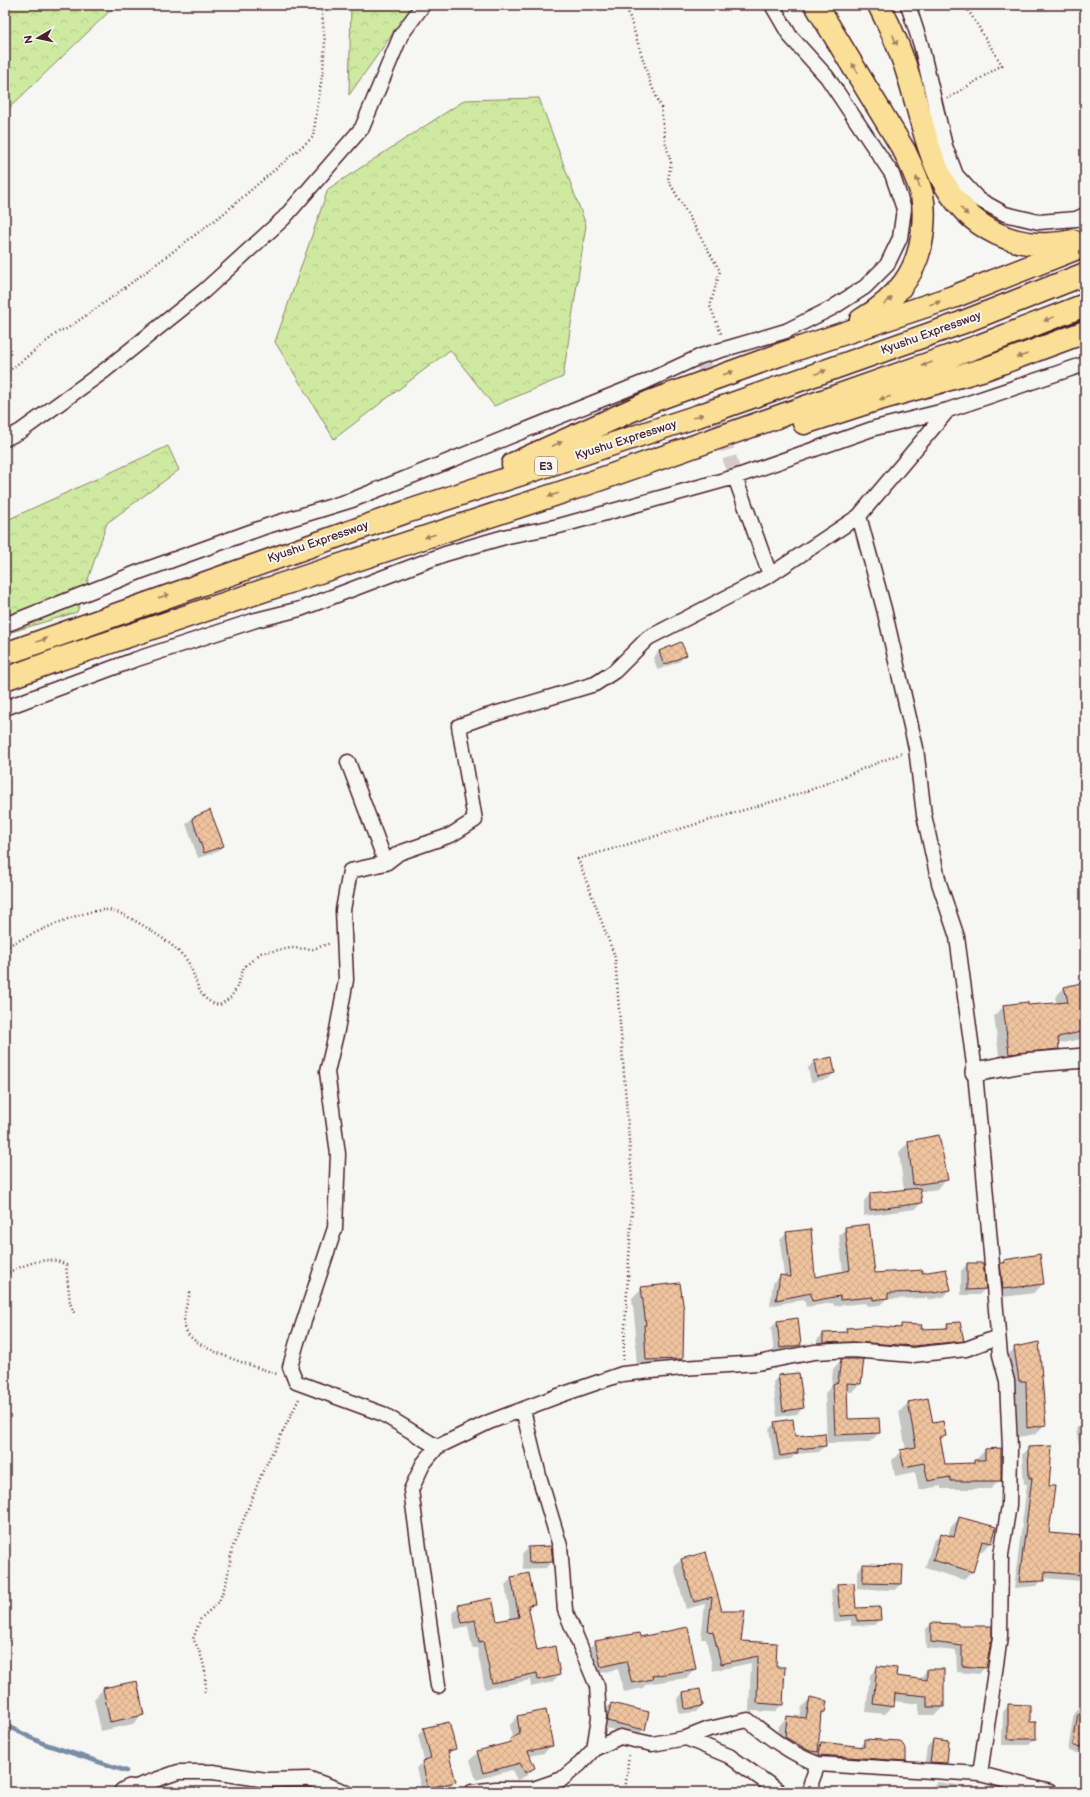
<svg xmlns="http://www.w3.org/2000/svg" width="1090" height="1797" viewBox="0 0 1090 1797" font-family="'Balsamiq Sans',sans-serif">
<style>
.forest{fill:url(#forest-crowns);stroke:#8c8466}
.shadow{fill:#0003}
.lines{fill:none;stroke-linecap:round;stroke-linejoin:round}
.stream{stroke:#788da6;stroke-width:4.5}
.building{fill:url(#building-cross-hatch);stroke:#4a1f2b}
.street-tunnel{stroke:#d4cbca;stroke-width:14;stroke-dasharray:14 7;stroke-linecap:butt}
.street-casing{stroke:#4a1f2b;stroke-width:17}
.secondary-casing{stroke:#4a1f2b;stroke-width:22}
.highway-casing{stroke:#4a1f2b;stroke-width:25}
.path{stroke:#4a1f2b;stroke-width:2.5;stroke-dasharray:1 3;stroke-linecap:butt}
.street{stroke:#f6f6f2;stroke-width:14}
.secondary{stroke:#f6f6f2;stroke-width:19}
.highway{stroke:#fadf96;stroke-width:22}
.oneway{fill:#a27f60}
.labels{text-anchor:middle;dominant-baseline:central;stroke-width:4;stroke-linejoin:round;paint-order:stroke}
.shield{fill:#f6f6f2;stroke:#7e6067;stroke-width:1}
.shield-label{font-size:11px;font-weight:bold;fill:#4a1f2b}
.street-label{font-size:12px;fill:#4a1f2b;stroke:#f6f6f2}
</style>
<defs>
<pattern id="forest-crowns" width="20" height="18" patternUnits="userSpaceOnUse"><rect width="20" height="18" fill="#ceeaa0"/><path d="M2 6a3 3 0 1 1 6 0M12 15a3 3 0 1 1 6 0" fill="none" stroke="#b2c88a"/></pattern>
<pattern id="building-cross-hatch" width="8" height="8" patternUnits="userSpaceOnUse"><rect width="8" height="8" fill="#efc49e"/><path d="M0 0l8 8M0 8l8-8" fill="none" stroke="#cea888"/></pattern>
</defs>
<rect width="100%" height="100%" fill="#f6f6f2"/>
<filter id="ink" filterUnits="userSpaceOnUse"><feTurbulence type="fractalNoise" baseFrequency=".025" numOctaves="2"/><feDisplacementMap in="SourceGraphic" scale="8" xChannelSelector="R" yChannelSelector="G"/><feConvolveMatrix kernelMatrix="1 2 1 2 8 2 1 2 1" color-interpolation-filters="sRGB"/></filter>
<g filter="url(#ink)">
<path class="forest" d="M5,5H116L5,112Z
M351,5H413L349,95Z
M539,98L586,225L563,377L494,406L450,350L334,439L275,342L328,189L465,100Z
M168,446L179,470L107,523L77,612L5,634V521Z"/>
<path class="shadow" d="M659,651L686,655L680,661L658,670L653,658Z
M192,818L223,845L217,852L198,858L186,824Z
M1085,983V1038L1058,1044V1049L1049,1058L1000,1063L994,1016L1004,1006L1057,1004L1055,997L1064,988Z
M831,1058L834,1073L828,1079L811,1082L808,1068L814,1061Z
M909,1142L947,1180L937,1189L919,1192L921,1203L915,1209L864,1216V1201L870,1194L904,1191L899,1152Z
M846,1228L874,1274H921L950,1290L943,1297L927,1300V1298L886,1299L880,1305L867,1306L866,1303L834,1306L833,1303L806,1307L804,1299L770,1306L773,1283L780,1276L784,1277L780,1240L787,1233L814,1278L843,1273L839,1235Z
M1005,1261L1043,1284L1034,1293L994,1298L991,1273Z
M967,1264L985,1289L979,1295H961V1271Z
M642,1288L682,1359L672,1368L637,1369L635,1336L636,1334L632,1298Z
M777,1322L800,1345L794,1351L774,1354L771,1328Z
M948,1324L963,1340L957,1346L906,1352L817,1349V1340L823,1334H842L847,1329H898L902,1325L920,1330L943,1329Z
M1015,1348L1045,1424L1036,1434L1018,1437L1016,1390H1010L1005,1358Z
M841,1360L860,1384L852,1392H846L847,1420L878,1419L879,1433L870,1442L827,1443L825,1393L831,1387L833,1369Z
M779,1376L803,1408L797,1414L777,1417L773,1382Z
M928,1400L932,1424L945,1436L940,1441L944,1465L972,1464L985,1450L1000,1480L991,1489H941V1486L919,1490L915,1472L895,1476L892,1460L901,1451L906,1450L899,1412L908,1403Z
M1085,1420V1464H1082L1076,1429Z
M775,1423L794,1437L825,1446L819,1452L796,1454L791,1459L774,1461L769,1429Z
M1029,1448L1048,1487V1534L1085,1537V1577L1082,1581L1043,1578L1037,1586L1014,1588L1027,1484H1024L1022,1454Z
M959,1518L995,1528L991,1543L982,1551L978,1550L972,1572L964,1580L925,1568L933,1542L941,1534L948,1536L951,1527Z
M529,1548L552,1561L546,1568L523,1569L522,1554Z
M705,1553L722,1612L740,1642L775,1668L783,1704L774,1712L749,1711L751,1663L713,1671L706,1639H701L705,1604L686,1609L674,1567L682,1559Z
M863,1565L901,1584L895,1590L857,1589V1571Z
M512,1578L534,1604L528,1609L536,1651L559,1675L552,1682L531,1687L530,1680L485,1689L477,1648H472L468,1626L455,1629L452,1613L459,1606L496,1622L511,1619L505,1585Z
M837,1585L855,1609L880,1619L874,1625L851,1626V1620L834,1622L831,1591Z
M931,1624L957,1625V1627L985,1667L979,1674L957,1672L956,1651L926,1648L925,1630Z
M638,1634L639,1638L695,1669L686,1678L646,1684L643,1688L624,1692L618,1669L592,1675L586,1651L595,1642Z
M878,1667L895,1677L919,1680L927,1670L943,1707L935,1715H919V1704L894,1701L893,1706L885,1714L866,1712L870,1675Z
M136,1682L143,1715L133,1724L101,1731L94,1699L103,1689Z
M699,1691L702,1705L696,1712L679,1714L677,1699L683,1693Z
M810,1698L824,1712L820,1716L817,1747L821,1743L859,1747L865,1740L905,1760L899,1767L814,1761L815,1754L809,1760L777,1746L779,1726L787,1717L800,1718L802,1707Z
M611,1704L644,1729L638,1735L601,1727L605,1710Z
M1009,1705L1029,1723L1035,1739L1029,1745H1002L1003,1712Z
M1080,1706H1085V1750L1081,1749L1077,1753L1068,1751L1074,1712Z
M517,1717L552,1745L544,1753L529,1756L534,1768L526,1776L517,1780L512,1770L476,1780L470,1760L478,1752L505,1745L512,1739L510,1725Z
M424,1729L455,1748L448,1755L455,1781L449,1787L422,1792L416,1768L424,1761L418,1735Z
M933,1740L948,1742L946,1763L940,1769L924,1768L927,1747Z
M937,1782L958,1785L957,1792H930L931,1788Z
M981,1787L1001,1792H976Z"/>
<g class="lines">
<path class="stream" d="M5,1725L42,1743L126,1771"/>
</g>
<path class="building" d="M681,642L687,655L664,665L659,651Z
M210,810L224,846L204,853L192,818Z
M1085,982V1031L1058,1037L1059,1049L1009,1054L1003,1005L1028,1002V1005L1068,1002L1064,987Z
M832,1057L835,1073L817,1077L814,1061Z
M939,1135L948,1180L913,1185L908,1141Z
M920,1188L922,1203L870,1210V1193Z
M869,1224L875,1273L923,1270L922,1273L946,1269L951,1290L934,1293V1292L888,1293V1298L873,1300V1297L840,1300V1296L812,1301L811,1293L776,1300L780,1275L791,1277L786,1232L811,1229L815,1277L850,1270L845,1227Z
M1040,1254L1044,1284L1003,1289L1000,1263H1005L1004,1260Z
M967,1263H983L986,1289L967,1290Z
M680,1283L684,1311L683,1359L646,1360L644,1325H646L641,1287Z
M798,1318L801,1345L780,1348L777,1321Z
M960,1322L964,1341L913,1346L854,1342L823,1343V1333L847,1332L846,1328L874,1326L901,1328V1324L922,1325L921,1329L948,1328L947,1323Z
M1039,1342L1046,1425L1027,1428L1026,1381H1019L1014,1347Z
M841,1359H864L861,1384L847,1383L848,1419L879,1418L880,1433L835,1435L833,1384L838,1382Z
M799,1373L804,1408L783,1411L778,1375Z
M928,1398L933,1423L943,1421L946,1436L940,1437L945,1464L974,1463V1460H985V1449L1001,1448V1481H950V1477L928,1481L924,1463L904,1467L900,1450L916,1447L908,1402Z
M793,1419L795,1436L825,1433L826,1446L797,1449L798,1453L780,1456L774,1422Z
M1052,1446L1049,1486H1055L1049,1533L1085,1536V1575L1045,1572L1044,1581L1019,1582L1032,1478H1029L1028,1447Z
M959,1517L996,1527L992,1543L982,1541L973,1572L933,1560L941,1533L954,1537Z
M551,1546L553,1562L529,1563L528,1547Z
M706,1552L722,1611H745L741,1641L777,1643L776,1667H785L783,1705L757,1703L758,1656L721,1664L713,1632L708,1631L712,1597L694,1602L681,1559Z
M863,1564L903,1565L902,1584L863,1583Z
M529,1573L535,1604L528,1605L537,1650L555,1646L560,1675L538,1680L537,1673L492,1683L483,1641L479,1642L475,1620L462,1623L458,1605L492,1598L497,1621L519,1617L511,1577Z
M854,1583L856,1608L880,1607L881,1620L857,1621V1615L840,1616L837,1584Z
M931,1623L958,1624V1626H992V1636L986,1668L962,1666V1646L931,1642Z
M688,1627L696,1669L652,1676L653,1679L632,1683L626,1661L601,1667L595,1641L639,1633L640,1637Z
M877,1666L897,1668L896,1676L927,1680V1669H944V1707H927V1696L895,1693L894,1707L873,1704Z
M137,1681L144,1715L110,1722L103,1688Z
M700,1689L703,1706L685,1709L683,1692Z
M810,1697L827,1701L825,1712H821L818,1752L810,1751L785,1737L787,1716L806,1718Z
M611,1703L649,1712L645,1730L607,1721Z
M1008,1704L1030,1705V1722H1036V1739H1008Z
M546,1710L553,1746L528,1751L535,1768L525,1773L520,1763L483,1773L477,1751L511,1742L510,1739L520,1734L517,1716Z
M1078,1713H1085V1747L1073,1746Z
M449,1722L456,1749L448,1751L456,1782L428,1788L422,1761L431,1758L423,1728Z
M864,1739L900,1741L906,1749V1761L819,1755L821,1742L864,1747Z
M933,1739L949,1741L947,1763L930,1762Z"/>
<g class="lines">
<path class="street-tunnel" d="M701,356L735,477"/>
<g class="street-casing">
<path id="street" d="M908,5L921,45L945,146L956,175L978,199L1005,214L1039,222L1076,219L1085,215
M948,410L859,516L770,575L648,638L615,671L595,684L484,717L459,726L475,820L451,835L399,853L386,863L350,871L343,910L346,980L337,1030L327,1072L338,1154L335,1228L297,1342L290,1367L296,1382L383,1414L437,1447L489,1422L558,1396L622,1374L682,1368L758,1363L814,1352L853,1350L913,1355L966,1349L998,1337
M5,439L21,431L104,371L204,291L284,218L362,128L401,35L423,5
M735,477L770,575
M859,516L884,609L916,748L924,815L939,883L957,937L975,1072L1000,1355L1007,1381L1010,1448L1009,1505L1001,1555L1000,1637L980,1774
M5,625L139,572L267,526L352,500L645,382L701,356L786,331L832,308L865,287L887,265L900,238L904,209L892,174L827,77L790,36L772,5
M5,708L134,660L256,620L300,609L445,554L508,536L559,526L735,477L875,428L948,410L1085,364
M348,762L386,863
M523,1410L539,1476L560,1546L565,1610L597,1686L599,1717L594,1749
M437,1447L423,1464L411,1490L438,1686
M686,1738L729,1756L780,1792
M130,1789L178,1772H213L266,1780L310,1779L346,1792
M472,1792L496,1789H533L562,1779L580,1764L594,1749L620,1737L652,1744L686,1738L709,1729L748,1720C770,1738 791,1754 818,1764L980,1774L1050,1792
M812,1792L811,1783L818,1764"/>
</g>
<g class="secondary-casing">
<path id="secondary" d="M975,1072L1022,1063L1085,1058
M124,1792L130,1789"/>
</g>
<g class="highway-casing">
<path id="highway" d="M816,5L905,152C911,166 918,179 922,195C924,205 924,217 923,228C920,271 897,299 861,320
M879,5C892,30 903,56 911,84C929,146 938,212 1007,238C1028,245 1051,246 1073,241
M804,423L869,402L985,369L1085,332
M513,464L652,401L779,355L953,297L1085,245
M5,654L406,512L698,416L961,323L1085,274
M5,679L57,660L280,585L581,486L979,346L1085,305"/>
</g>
<path class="path" d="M626,5L650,82L661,107L665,140L671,163L668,180L720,271L710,306L722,336
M947,99L1002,65L965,5
M5,374L61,330H65L107,301L223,214L313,137L323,70L325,42L321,5
M5,947C29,936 81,909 107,910C119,910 143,925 153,932C164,939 181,951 188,962C198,979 196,1001 220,1005L231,997L237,987L244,967L261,953L291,948L313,949L331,943
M5,1274C23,1266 47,1253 66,1265L70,1303L75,1315
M190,1292C187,1305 180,1322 188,1334C200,1351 257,1367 277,1374
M623,1360L633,1192L615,957L578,859L805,792L902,753
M205,1692C207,1672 203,1656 193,1639L201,1618L219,1602L227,1580L232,1549L262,1473L300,1397
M625,1792L629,1753"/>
<use href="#street" class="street"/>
<use href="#secondary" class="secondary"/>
<use href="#highway" class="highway"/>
</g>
<defs><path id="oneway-solid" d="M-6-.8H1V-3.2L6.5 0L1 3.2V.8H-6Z"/></defs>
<g class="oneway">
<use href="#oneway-solid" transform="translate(895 40) rotate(68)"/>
<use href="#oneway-solid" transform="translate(855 68) rotate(-121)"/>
<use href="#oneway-solid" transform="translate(918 182) rotate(-108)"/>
<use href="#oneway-solid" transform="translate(964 211) rotate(46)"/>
<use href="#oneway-solid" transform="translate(888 301) rotate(-41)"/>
<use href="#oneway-solid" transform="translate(935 303) rotate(-18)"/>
<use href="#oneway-solid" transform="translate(1049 319) rotate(159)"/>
<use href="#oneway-solid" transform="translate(1022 356) rotate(160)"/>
<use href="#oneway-solid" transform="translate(927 364) rotate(161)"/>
<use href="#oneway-solid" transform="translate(821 372) rotate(-20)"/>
<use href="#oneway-solid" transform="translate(728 373) rotate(-20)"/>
<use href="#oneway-solid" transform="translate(885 398) rotate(164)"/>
<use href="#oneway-solid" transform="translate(698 416) rotate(-19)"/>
<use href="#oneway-solid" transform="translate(557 444) rotate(-24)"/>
<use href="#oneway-solid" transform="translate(553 495) rotate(162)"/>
<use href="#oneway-solid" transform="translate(430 536) rotate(162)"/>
<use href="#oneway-solid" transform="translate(164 596) rotate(-19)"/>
<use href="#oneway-solid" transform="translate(42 640) rotate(-20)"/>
</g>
</g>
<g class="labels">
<rect class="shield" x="535" y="457" width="22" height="18" rx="3"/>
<g class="shield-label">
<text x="546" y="466">E3</text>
</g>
<g class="street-label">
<text transform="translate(931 333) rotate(-20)">Kyushu Expressway</text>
<text transform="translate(626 440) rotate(-18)">Kyushu Expressway</text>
<text transform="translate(318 542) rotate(-19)">Kyushu Expressway</text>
</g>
</g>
<rect width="1090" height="1797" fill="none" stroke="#f6f6f2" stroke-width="20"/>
<rect x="10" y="10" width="1070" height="1777" fill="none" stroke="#4a1f2b" stroke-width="1.5" filter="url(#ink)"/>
<g transform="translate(38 38) rotate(261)" stroke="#f6f6f2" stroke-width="3" paint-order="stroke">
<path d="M0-3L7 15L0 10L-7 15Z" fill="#4a1f2b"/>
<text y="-6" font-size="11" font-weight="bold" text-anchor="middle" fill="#4a1f2b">N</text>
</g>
</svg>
